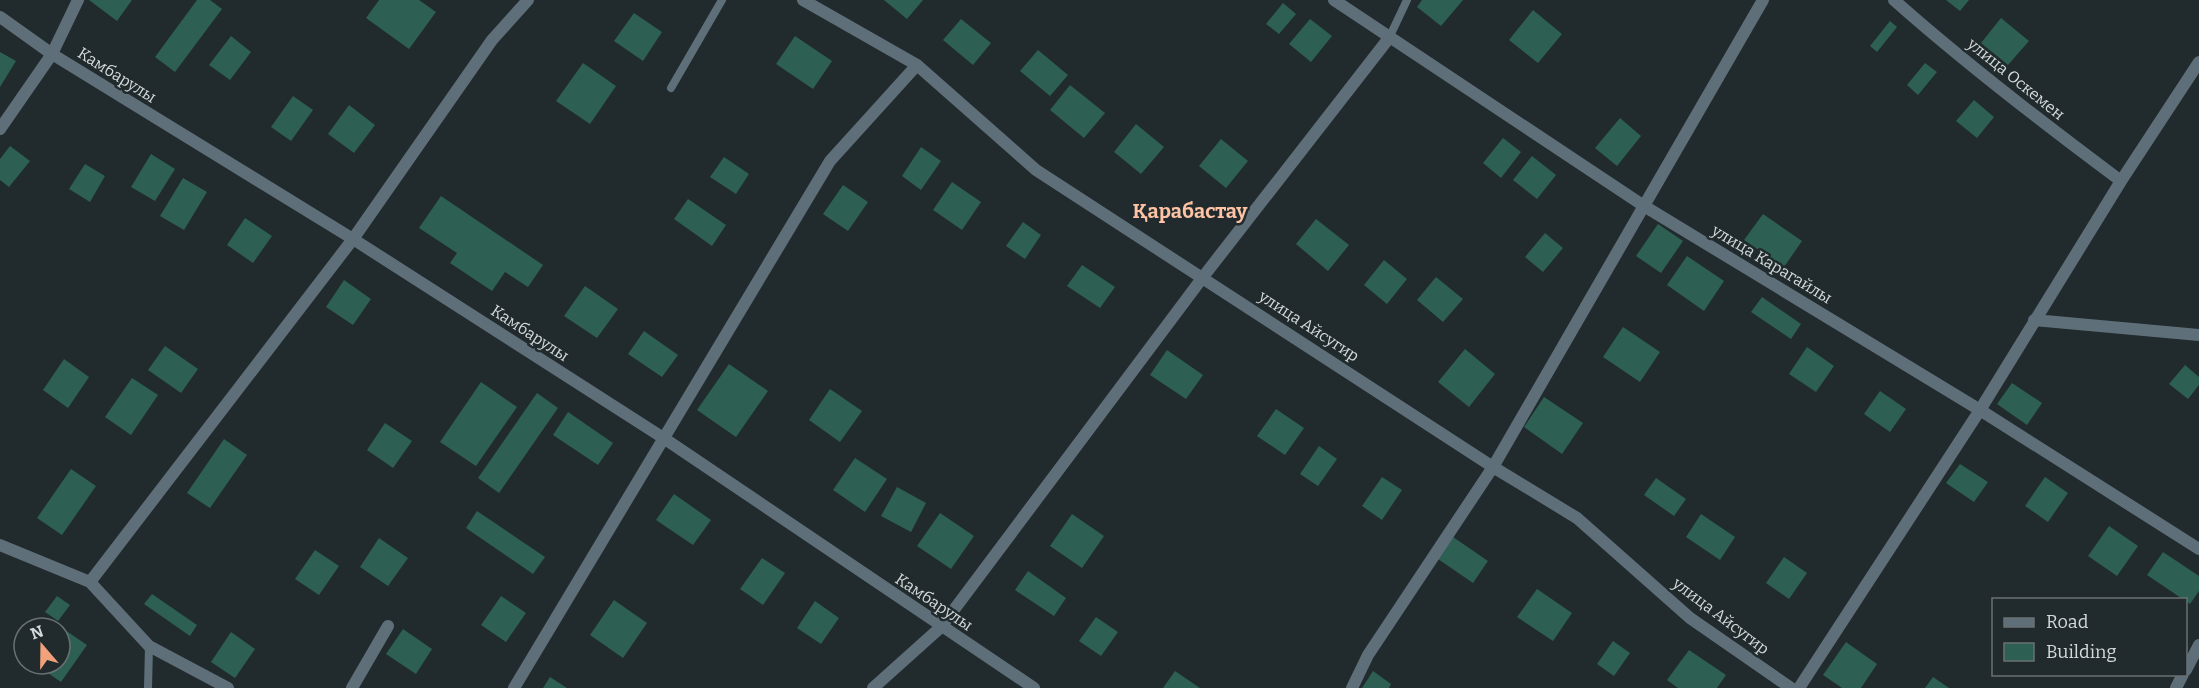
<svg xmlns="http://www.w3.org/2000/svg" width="2199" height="688" viewBox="0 0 2199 688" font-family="Bitter,serif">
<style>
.building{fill:#2d5f53}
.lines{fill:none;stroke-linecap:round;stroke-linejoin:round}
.service{stroke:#5f6f7a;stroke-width:8}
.minor{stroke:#5f6f7a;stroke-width:12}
.tertiary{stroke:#5f6f7a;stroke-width:12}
.labels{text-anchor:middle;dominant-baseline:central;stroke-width:5;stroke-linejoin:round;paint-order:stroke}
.street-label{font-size:16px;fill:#d4dadb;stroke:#212b2d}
.quarter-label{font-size:20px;font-weight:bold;fill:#fec2a5;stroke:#212b2d}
</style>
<rect width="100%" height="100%" fill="#212b2d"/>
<path class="building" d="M89,0H132L117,21Z
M197,0H210L222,9L175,72L155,57Z
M379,0H419L436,12L409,49L366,18Z
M884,0H923L907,19Z
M1422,0H1463L1441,26L1417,7Z
M1946,0H1969L1960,11Z
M1283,3L1296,14L1279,34L1266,24Z
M1533,10L1562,34L1538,63L1509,40Z
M634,13L662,32L643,61L614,41Z
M2001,18L2029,41L2008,65L1981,43Z
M961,19L991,43L973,65L943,40Z
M1310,19L1332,36L1311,62L1289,44Z
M1890,21L1897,27L1877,52L1870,46Z
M231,36L251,52L230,80L209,65Z
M795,36L832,61L813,89L776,64Z
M1038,50L1068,75L1050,96L1020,71Z
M0,52L16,61L0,87Z
M583,63L616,86L590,124L556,101Z
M1925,63L1937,72L1918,95L1907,85Z
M1070,85L1105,113L1084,138L1050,110Z
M293,96L313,110L291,141L271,127Z
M1974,100L1994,117L1977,138L1956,121Z
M349,105L375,125L354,153L328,134Z
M1620,118L1641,136L1617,166L1595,148Z
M1136,124L1164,147L1141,174L1114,152Z
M1503,138L1521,152L1501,178L1483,163Z
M1221,139L1248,161L1226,188L1199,166Z
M10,146L30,161L9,187L0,180V159Z
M921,147L941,161L921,190L902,176Z
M151,154L175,169L155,201L131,187Z
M1532,156L1556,175L1537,199L1513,180Z
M724,157L749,174L736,194L710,177Z
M85,164L105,176L90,202L69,189Z
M183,178L207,192L184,230L160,216Z
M952,182L981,202L962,230L933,210Z
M843,185L868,202L848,231L823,214Z
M441,196L543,265L528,287L505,272L492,291L450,263L457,253L419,228Z
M688,199L726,225L712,246L674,219Z
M1763,214L1802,241L1784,267L1744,240Z
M245,218L272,236L253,263L227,245Z
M1316,219L1349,245L1328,271L1296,244Z
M1023,222L1041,235L1025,259L1006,246Z
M1658,224L1683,241L1661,273L1636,256Z
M1545,233L1563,248L1543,272L1525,257Z
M1687,256L1724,281L1704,311L1667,285Z
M1384,260L1407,279L1387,304L1364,285Z
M1082,265L1115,287L1100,308L1067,286Z
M1436,277L1463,299L1443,322L1417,300Z
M344,280L371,299L353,325L326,307Z
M585,286L618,309L597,338L564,316Z
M1762,297L1801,324L1791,339L1751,312Z
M1623,327L1660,352L1640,382L1603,357Z
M644,331L678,355L662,377L628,354Z
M165,346L198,369L181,393L148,370Z
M1807,347L1834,366L1816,392L1789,374Z
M1465,349L1495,374L1469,407L1438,382Z
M1167,350L1203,375L1186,399L1150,375Z
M64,359L89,377L68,408L43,390Z
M729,364L768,391L736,437L697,410Z
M2185,365L2199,377V385L2188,399L2169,384Z
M132,378L158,395L131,435L105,417Z
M481,382L517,407L476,466L440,442Z
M2012,383L2042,403L2027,425L1997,404Z
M830,389L862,411L840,442L809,420Z
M1880,391L1906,409L1890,432L1864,414Z
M537,393L558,408L499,493L478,478Z
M1544,397L1583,423L1562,454L1524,427Z
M1276,409L1304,428L1285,455L1257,436Z
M568,412L613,443L598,465L553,435Z
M385,423L412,441L393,468L367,450Z
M224,439L247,455L210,508L187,493Z
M1319,446L1337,459L1318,486L1300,474Z
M855,458L887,479L865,512L833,490Z
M1960,464L1988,482L1974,502L1946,483Z
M71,469L96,486L62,535L37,518Z
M1382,477L1402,490L1382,520L1362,506Z
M2045,477L2068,493L2048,522L2025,506Z
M1656,478L1686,499L1674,516L1644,495Z
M897,487L926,503L911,532L881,516Z
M674,494L711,520L693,545L656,520Z
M477,511L545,557L533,574L466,528Z
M940,513L974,536L951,569L917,546Z
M1072,514L1104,536L1082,568L1050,546Z
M1701,514L1735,537L1720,560L1686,537Z
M2109,526L2138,546L2117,576L2088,556Z
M1453,537L1488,561L1473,583L1438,559Z
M379,538L408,558L388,586L360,567Z
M315,550L339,566L319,595L295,579Z
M2163,552L2199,576V591L2190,604L2147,575Z
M1784,557L1807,573L1789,599L1766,583Z
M762,558L785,573L763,605L740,589Z
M1028,571L1066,598L1054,616L1015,590Z
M1537,589L1572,613L1553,641L1517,617Z
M152,594L197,625L190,636L144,604Z
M57,596L70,605L58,621L45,612Z
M501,596L526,613L506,642L481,625Z
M614,600L647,623L623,658L590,635Z
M815,601L839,618L821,644L797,628Z
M1096,617L1118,632L1101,656L1079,641Z
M403,629L432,649L416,674L386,654Z
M65,630L87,645L61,682L39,667L42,664H60V637Z
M231,632L255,649L235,678L211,662Z
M1613,641L1630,653L1614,676L1597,664Z
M1846,642L1877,664L1861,688H1842L1823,675Z
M1689,650L1726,675L1717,688H1678L1667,680Z
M1175,671L1200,688H1163Z
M1373,671L1391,684L1389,688H1362Z
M550,677L567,688H543Z
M1933,677L1949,688H1925Z"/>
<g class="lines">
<path class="service" d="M1389,38L1407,0
M671,88L722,0
M148,688L149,646"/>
<path class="minor" d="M803,0L917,65L1036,170L1493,467L1577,518L1690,618L1791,688
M1334,0L1644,206L1980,410L2199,549
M1894,0C1966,64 2043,123 2121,181
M0,129L52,54L78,0
M2034,320L2199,335
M0,545L90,582L149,646L228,688
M90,582L353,239L492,40L528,0
M2186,670L2199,645
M352,688L388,626
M514,688L830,161L917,65
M873,688L941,627L1203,277L1389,38
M1352,688L1368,655L1493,467L1763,0
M1799,688L1980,410L2121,181L2199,62
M2176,688L2183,674"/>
<path class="tertiary" d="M0,17L52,54L353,239L665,439L1034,688"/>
</g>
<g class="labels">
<g class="street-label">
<text transform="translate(117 75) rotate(32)">Камбарулы</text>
<text transform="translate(2016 79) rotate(39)">улица Оскемен</text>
<text transform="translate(1772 264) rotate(31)">улица Карагайлы</text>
<text transform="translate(1309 326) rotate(33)">улица Айсугир</text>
<text transform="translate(530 333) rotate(33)">Камбарулы</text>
<text transform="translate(934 602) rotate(34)">Камбарулы</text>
<text transform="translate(1721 616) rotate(37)">улица Айсугир</text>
</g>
<g class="quarter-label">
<text x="1190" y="211">Қарабастау</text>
</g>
</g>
<rect x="1992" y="598" width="195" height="78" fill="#212b2d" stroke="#697173" stroke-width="1.5"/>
<rect x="2004" y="618" width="30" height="9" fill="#5f6f7a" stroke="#697173" stroke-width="1.5"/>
<text x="2046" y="628" font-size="18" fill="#d4dadb">Road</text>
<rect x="2004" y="643" width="30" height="18" fill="#2d5f53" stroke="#697173" stroke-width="1.5"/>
<text x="2046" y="658" font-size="18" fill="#d4dadb">Building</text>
<g transform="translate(42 646) rotate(340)"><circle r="28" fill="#212b2d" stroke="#697173" stroke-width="1.5"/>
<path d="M0-4.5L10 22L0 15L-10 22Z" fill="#f1a17b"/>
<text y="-9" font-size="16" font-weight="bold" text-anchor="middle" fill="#d4dadb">N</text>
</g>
</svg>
